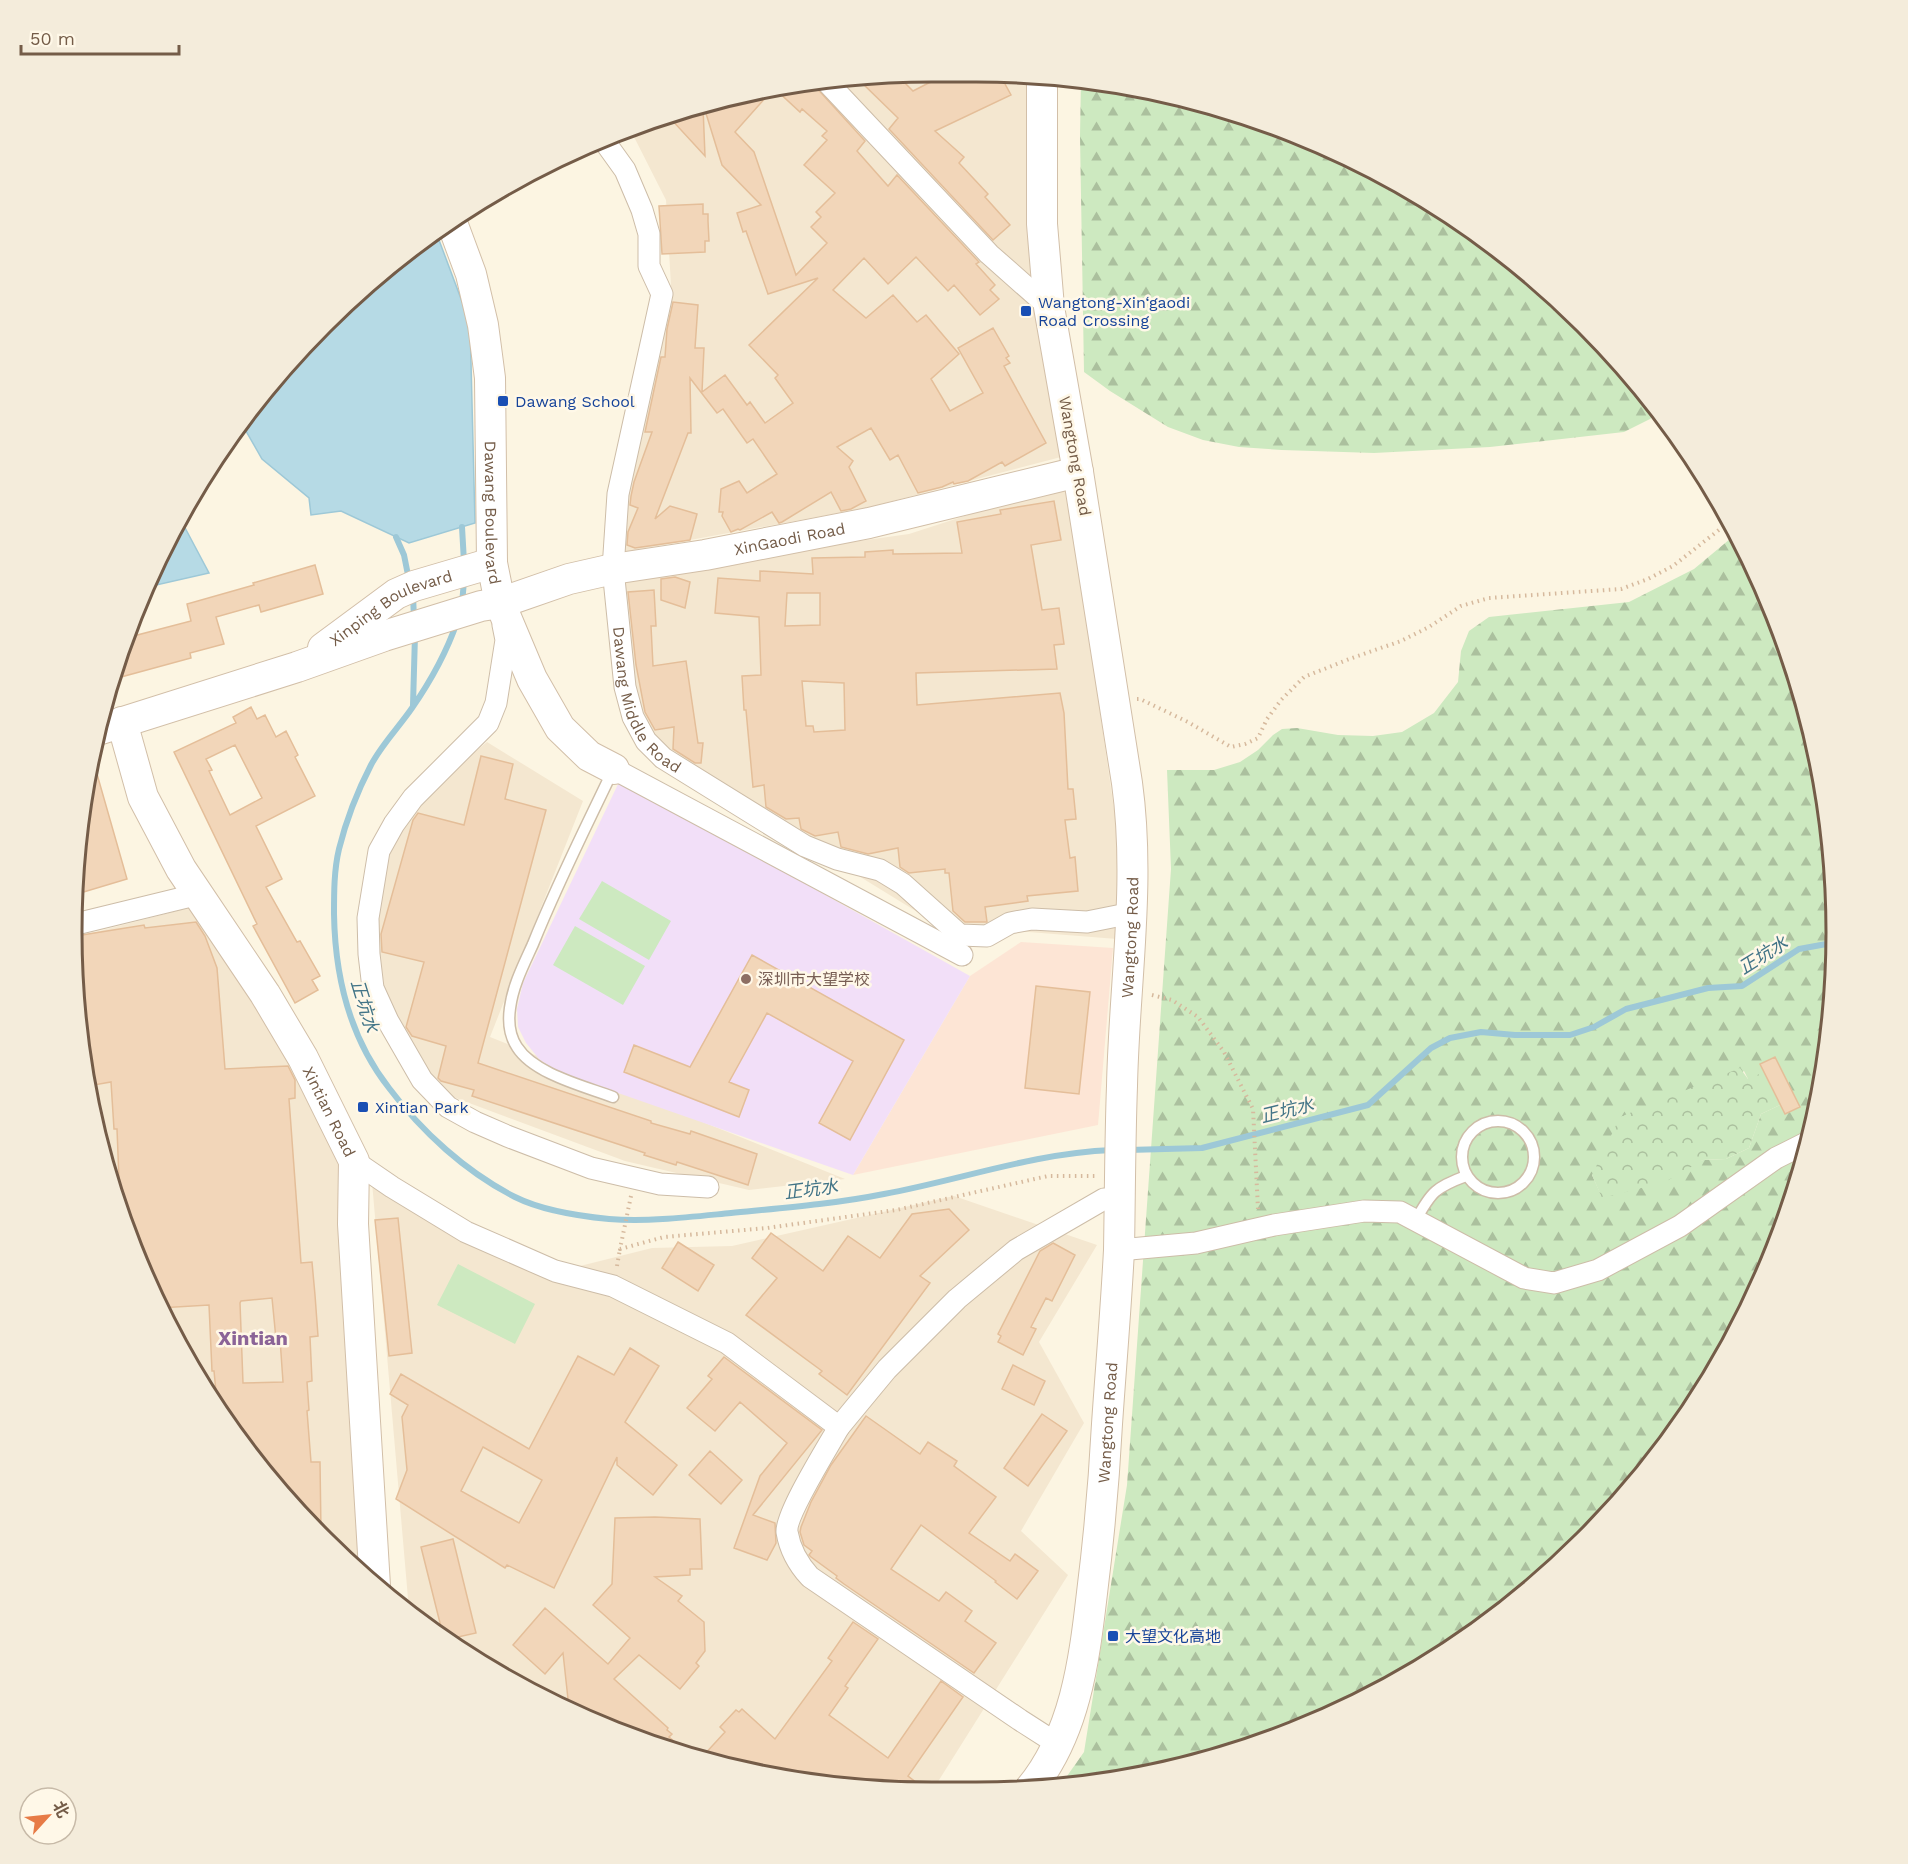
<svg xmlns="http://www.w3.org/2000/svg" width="1908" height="1864" viewBox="0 0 1908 1864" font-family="'Work Sans','Noto Sans SC',sans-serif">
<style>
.residential{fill:#f4e7d0}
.commercial{fill:#fde5d5}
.education{fill:#f2dff8}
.green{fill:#cde9c0}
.forest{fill:url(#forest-firs);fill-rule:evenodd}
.park{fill:url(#park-crowns)}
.water{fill:#b6dae5;stroke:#9dc8d7;stroke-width:1.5}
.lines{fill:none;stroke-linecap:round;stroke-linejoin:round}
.stream{stroke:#9dc8d7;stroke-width:6}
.building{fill:#f2d6b9;stroke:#e4be99;stroke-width:1.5;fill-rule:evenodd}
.lane-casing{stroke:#cdbda8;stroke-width:13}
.street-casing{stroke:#cdbda8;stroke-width:23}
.secondary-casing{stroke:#d2bfa8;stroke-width:32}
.path{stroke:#d6b99d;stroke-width:4;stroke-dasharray:1.5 4.5;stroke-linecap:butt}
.lane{stroke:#fff;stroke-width:10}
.street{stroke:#fff;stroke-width:21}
.secondary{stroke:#fff;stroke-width:30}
.transit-dot{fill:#1a4fb4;stroke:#fff8e8;stroke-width:2}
.education-dot{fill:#8d6e63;stroke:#fff8e8;stroke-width:2}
.labels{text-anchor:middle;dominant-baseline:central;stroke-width:5;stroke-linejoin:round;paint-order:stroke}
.transit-label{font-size:16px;fill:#164399;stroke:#fff8e8;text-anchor:start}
.street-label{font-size:16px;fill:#745c48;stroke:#fff8e8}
.education-label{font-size:16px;fill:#785e54;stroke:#fff8e8;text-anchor:start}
.water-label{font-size:18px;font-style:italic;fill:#427487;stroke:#fff8e8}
.quarter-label{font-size:20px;font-weight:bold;fill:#8b6497;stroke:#fff8e8}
.rim{fill:none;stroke:#745c48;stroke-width:3}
</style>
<defs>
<pattern id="forest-firs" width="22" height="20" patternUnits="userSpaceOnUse" patternTransform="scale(1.5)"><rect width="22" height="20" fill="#cde9c0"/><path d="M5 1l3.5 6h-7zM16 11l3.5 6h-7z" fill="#abc09e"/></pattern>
<pattern id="park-crowns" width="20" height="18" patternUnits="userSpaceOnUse" patternTransform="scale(1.5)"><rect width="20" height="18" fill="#cde9c0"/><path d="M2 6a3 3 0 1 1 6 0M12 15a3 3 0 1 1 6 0" fill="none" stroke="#abc09e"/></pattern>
</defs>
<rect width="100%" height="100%" fill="#fcf5e2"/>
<path class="residential" d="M932,72L1030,77L1061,457L866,508L624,552L622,510L633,448L671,285L666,200L630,129L764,89Z
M1067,483L1117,830V939L1015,931L971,945L667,758L646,735L629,685L620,581L753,556L909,534Z
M487,742L583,801L490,1037L845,1179L749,1190L625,1161L445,1094L397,1031L373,952L384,852L416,800Z
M196,906L339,1141L365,1579L250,1456L161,1313L101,1154L74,988L76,937Z
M372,1182L560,1271L652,1248L732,1246L954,1196L1097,1245L1039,1342L1084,1423L1021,1531L1068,1575L934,1788L820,1785L656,1746L502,1677L409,1610Z"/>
<path class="commercial" d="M1021,942L1113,948L1098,1125L853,1175L970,976Z"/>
<path class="education" d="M620,780L970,976L853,1175L558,1072L539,1059L526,1043L518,1027L517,1009L523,983Z"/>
<path class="green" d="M602,881L671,921L649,960L579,919Z
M575,926L645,966L623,1005L553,965Z
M458,1264L535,1304L515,1344L437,1305Z"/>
<path class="forest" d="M1081,79L1253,118L1406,187L1543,286L1660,411L1650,419L1624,432L1490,447L1374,453L1282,450L1239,447L1203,440L1168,427L1110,391L1084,372L1080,136Z
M1736,534L1747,552L1807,710L1834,876L1829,1045L1790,1209L1721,1362L1622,1499L1499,1614L1356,1703L1198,1763L1060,1786L1084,1752L1127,1485L1171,869L1167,770H1214L1240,762L1258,750L1273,735L1282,729L1297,728L1338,735L1373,736L1402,732L1434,713L1458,682L1461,651L1469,631L1489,617L1629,602L1694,569ZM1744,1071L1748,1079L1780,1105L1761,1114L1749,1148L1726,1159L1703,1160L1602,1197L1592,1175Z"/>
<path class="park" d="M1740,1068L1748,1079L1764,1072L1780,1105L1761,1114L1749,1148L1726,1159L1703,1160L1665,1182L1602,1198L1592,1175L1620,1117Z"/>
<path class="water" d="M436,232L470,323L475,523L409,543L341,511L311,515L309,498L262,459L242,424L324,324Z
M183,524L209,573L152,586Z"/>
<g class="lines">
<path class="stream" d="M462,527L464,562
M396,537L404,555L409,580
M413,596L414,618
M462,604L464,581
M457,622C447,651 430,682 412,708C399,727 382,744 371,765C357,792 346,821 339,849C334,870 334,892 334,914C335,977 349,1037 389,1088C422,1132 466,1172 515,1197C543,1211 578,1216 609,1219C649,1222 690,1217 731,1213C782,1208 834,1204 884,1194C960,1180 1034,1153 1112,1150
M413,705L415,635
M1128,1150L1202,1148L1368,1105L1431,1048L1450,1038L1481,1032L1515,1035H1570L1594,1027L1626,1009L1708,988L1742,986L1799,949L1832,943"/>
</g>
<path class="building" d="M948,73L1000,75L1011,95L935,131L964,157L959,163L988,194L985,197L1010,225L993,240L889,129L898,118L858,79L897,75L913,91Z
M813,84L865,141L857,151L888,186L897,175L979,262L976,264L995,285L990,290L999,299L980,315L954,285L948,291L916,257L888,284L864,258L833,290L866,318L893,295L917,322L926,315L959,354L931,379L950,411L983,393L958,348L993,328L1009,356L1006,358L1010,363L1004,366L1046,443L1005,466L1002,462L968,481L954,484L953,482L942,487L918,493L898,455L890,460L871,428L837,447L853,461L849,467L866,501L851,509L841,511L831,492L782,522L779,523L772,512L740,530L738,529L731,532L722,516L723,512H719L721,489L739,481L747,493L777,474L753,439L747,443L723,409L717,413L690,378L691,433H688L655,519L670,506L697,514L690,540L635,548L627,545L628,532L638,508L630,505L631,496L634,482L652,432H645L661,357H665L667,329L673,302L698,305L695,348H704L702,392L725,375L747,405L750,402L765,423L793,403L775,378L778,375L749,345L818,278L768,294L746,231L743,232L737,213L761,205L722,165L704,107L764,89L774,88L735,132L754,152L796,275L827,243L811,227L821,217L816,212L835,193L804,165L827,140L822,136L827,131L802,109L800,112L774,88Z
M703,107L705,156L669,117Z
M703,204V214H708V221L709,241H705V252L662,254L659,206Z
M1054,501L1061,540L1031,545L1042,610L1059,608L1064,644L1054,645L1057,669L916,673L917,705L1060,693L1064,713L1068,789H1073L1076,819L1065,820L1070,858L1075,857L1078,891L1027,896L1028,901L985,907L987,922H965L953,911L949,873H945V869L909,873L900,867L898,848L868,854L841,847L838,832L815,836L801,829L799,818L786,819L766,807L764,785L753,787L746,710H744L742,676L761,675L759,617L715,613L718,578L760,581V571L813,574L812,558L865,557V552L893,550V554L962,553L957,522L1001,514L1000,510ZM787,593H820V625L785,626ZM802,681L844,683L845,730L814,732L813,726H806Z
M315,565L323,594L261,612L259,605L216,617L224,644L190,653L191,658L121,677L117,660L126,638L191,621L187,604L254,585L253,583Z
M675,577L690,582L685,608L661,600V579Z
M654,590L656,626H651L653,666L686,661L698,743H703L701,763H695L673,749L674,727L655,730L645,712L636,665L628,592Z
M251,707L257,719L265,715L276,737L286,731L298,755L295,757L315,796L256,826L282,879L266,887L297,942L300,941L320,976L312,980L318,990L295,1003L253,926L257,924L174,752L236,723L233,717ZM235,745L262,798L230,815L209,771L212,770L206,759Z
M481,756L513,764L505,799L546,810L478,1063L651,1121V1123L690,1134L691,1131L757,1154L748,1185L677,1162L676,1165L644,1155L645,1153L472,1096L474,1090L441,1081L438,1078L446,1046L412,1036L406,1027L424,962L382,952L381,934L413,820L418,813L464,825Z
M93,760L127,879L77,894L79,819Z
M196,922L205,936L217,968L225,1069L288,1066L295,1080V1098L289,1099L301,1263L312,1262L315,1295L318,1336L310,1337L312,1381L307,1382L309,1410L307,1411L311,1462H320L321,1532L250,1456L217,1402L214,1371H212L209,1305L159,1308L120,1204L117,1129H114L111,1082L94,1085L74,971L76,936L144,925L145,928ZM272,1298L276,1339H280L283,1382L243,1383L240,1303L241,1301Z
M752,955L904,1040L850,1140L819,1123L853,1061L767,1013L729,1082L749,1090L739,1117L624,1072L634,1045L690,1067Z
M1036,986L1090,992L1079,1094L1025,1088Z
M1775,1057L1800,1107L1785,1114L1760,1064Z
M949,1209L969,1230L920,1276L930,1283L847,1395L819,1374L822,1371L746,1315L777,1278L752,1258L771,1233L823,1271L848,1236L880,1258L912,1214Z
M398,1218L412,1353L389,1356L375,1220Z
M678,1242L714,1265L698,1291L662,1268Z
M1053,1243L1075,1255L1052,1301L1046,1298L1031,1327L1036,1329L1023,1355L998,1342L1001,1336L998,1334L1040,1251Z
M630,1348L659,1366L625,1422L677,1465L653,1495L617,1465V1457L554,1588L507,1565L505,1568L396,1499L407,1470L402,1417L408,1405L390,1394L401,1374L529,1449L578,1356L614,1375ZM483,1447L542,1480L519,1523L461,1491Z
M724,1357L822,1430L753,1515L775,1523L776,1543L767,1560L734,1548L760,1476L787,1443L740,1402L715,1431L687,1408L712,1379L708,1376Z
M1013,1365L1045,1381L1034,1405L1002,1389Z
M1042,1414L1067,1431L1028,1486L1004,1468Z
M866,1416L920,1454L928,1442L957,1461L954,1466L996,1497L969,1533L1010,1561L1015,1554L1038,1571L1017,1599L995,1582L996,1581L921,1525L891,1569L939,1601L946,1592L972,1611L965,1621L996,1643L974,1673L844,1584L836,1578L837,1576L811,1557L809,1555L812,1551L804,1545L800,1532L801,1527L811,1502L831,1465Z
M710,1451L742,1480L721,1504L689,1475Z
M655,1517L700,1519L702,1569H690V1575L655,1577L682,1596L678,1601L704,1622L705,1651L696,1663L699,1666L680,1689L639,1655L614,1679L668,1728L667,1730L672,1734L669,1737L689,1754L656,1746L565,1705L568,1699L563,1653L545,1674L513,1645L545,1608L608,1664L630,1638L593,1605L612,1584L615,1518Z
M453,1539L476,1633L449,1639L443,1635L421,1547Z
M853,1622L878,1639L845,1686L848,1688L829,1715L888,1758L941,1681L963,1697L908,1776L922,1787L820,1785L702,1757L725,1732L720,1727L736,1710L739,1712L742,1709L775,1739L832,1661L828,1658Z"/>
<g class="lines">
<g class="lane-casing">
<path id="lane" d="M613,1097C584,1086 534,1074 517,1047C509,1035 508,1022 510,1008C513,985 524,964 533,944C557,884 586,827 613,770
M1462 1157a36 36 0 1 1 72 0a36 36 0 1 1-72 0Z
M1416,1220C1431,1192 1436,1187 1466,1176"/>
</g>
<g class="street-casing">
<g id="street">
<path d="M827,82L989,254L1049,307"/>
<path id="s1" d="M602,138L625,170L642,210L649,234V266L662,294L618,494L613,569L625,687L633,717L646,741L663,758L805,846L837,859L880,870L903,884L960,935L987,936L1010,923L1032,919L1087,922L1132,913"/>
<path d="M503,625L506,640L496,703L488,723L413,798L394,824L379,851L368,918L369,954L373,988L388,1021L422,1080L448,1107L475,1122L507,1136L591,1168L660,1184L708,1187"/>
<path d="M614,769L962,955"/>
<path d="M76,924L199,894"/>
<path d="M354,1161L392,1187L466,1232L555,1271L613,1286L727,1343L839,1427L887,1369L957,1299L1016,1250L1104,1199L1119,1201"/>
<path d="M1119,1250L1196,1243L1274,1225L1364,1211L1400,1212L1524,1278L1554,1283L1598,1270L1680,1226L1776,1158L1806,1143"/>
<path d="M839,1427C829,1445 785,1515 787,1532C790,1550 798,1564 810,1577L1020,1720L1059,1745"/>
</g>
</g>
<g class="secondary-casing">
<g id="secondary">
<path id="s2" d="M451,220L471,274L483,325L490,378L492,563L500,603L532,679L560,728L589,756L614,769"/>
<path id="s3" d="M323,648L396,594L414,586L492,563"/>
<path id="s4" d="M122,722L143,797L181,869L265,994L303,1058L354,1161L353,1224L375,1586"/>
<path id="s5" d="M101,729L297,667L384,636L481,606L500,603L569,579L613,569L705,555L869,523L1078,472"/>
<path id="s6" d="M1029,1790C1075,1735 1084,1662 1092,1593C1099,1537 1104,1481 1107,1424C1111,1366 1116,1308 1119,1250C1120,1195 1120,1140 1122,1086C1124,985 1141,884 1127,783L1078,472L1049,307L1042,224V77"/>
</g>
</g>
<path class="path" d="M1137,699H1140L1188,722L1231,747L1245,744L1258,738L1267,719L1281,700L1304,677L1352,658L1401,641L1429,627L1461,606L1489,598L1621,589L1648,579L1673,566L1729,522
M1152,995L1172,1000L1198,1017L1224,1052L1253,1109L1258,1209
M631,1196L620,1249L664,1237L767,1228L896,1210L1048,1176H1095
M617,1266L620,1249"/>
<use href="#lane" class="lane"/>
<use href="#street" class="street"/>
<use href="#secondary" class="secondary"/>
</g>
<g class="transit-dot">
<rect x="1020" y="305" width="12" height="12" rx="3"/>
<rect x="497" y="395" width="12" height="12" rx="3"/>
<rect x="357" y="1101" width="12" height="12" rx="3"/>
<rect x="1107" y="1630" width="12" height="12" rx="3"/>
</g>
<circle class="education-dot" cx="746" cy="979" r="6"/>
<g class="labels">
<g class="transit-label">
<text x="1038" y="302">Wangtong-Xin‘gaodi<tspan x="1038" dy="18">Road Crossing</tspan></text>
<text x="515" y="401">Dawang School</text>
<text x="375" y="1107">Xintian Park</text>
<text x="1125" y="1636">大望文化高地</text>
</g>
<g class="street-label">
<text transform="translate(1075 456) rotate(80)">Wangtong Road</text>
<text stroke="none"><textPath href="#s2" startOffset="298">Dawang Boulevard</textPath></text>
<text stroke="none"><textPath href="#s5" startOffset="716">XinGaodi Road</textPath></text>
<text stroke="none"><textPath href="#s3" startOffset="80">Xinping Boulevard</textPath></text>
<text stroke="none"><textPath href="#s1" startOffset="590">Dawang Middle Road</textPath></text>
<text stroke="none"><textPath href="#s6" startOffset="867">Wangtong Road</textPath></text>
<text stroke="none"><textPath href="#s4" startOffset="444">Xintian Road</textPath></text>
<text stroke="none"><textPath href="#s6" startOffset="381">Wangtong Road</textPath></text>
</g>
<g class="education-label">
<text x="758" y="979">深圳市大望学校</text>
</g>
<g class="water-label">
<text transform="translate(1763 955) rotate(-32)">正坑水</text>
<text transform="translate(365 1006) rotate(73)">正坑水</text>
<text transform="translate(1287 1110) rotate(-14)">正坑水</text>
<text transform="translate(811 1189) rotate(-7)">正坑水</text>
</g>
<g class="quarter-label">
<text x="253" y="1338">Xintian</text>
</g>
</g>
<path d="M0 0H1908V1864H0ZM932 82H976A850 850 0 0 1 1826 932V932A850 850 0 0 1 976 1782H932A850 850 0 0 1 82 932V932A850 850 0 0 1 932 82Z" fill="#f4ecdb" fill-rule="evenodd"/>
<path class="rim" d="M932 82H976A850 850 0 0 1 1826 932V932A850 850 0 0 1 976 1782H932A850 850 0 0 1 82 932V932A850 850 0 0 1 932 82Z"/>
<g transform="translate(48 1816) rotate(63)"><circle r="28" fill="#fff8e8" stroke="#c7baa8" stroke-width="1.5"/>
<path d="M0-4.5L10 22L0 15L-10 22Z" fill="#e77b46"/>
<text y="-9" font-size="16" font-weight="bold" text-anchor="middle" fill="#745c48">北</text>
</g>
<path d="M21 45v9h158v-9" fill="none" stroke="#745c48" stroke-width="3"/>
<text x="30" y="45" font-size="18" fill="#745c48" stroke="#fff8e8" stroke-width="4.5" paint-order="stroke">50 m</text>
</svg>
